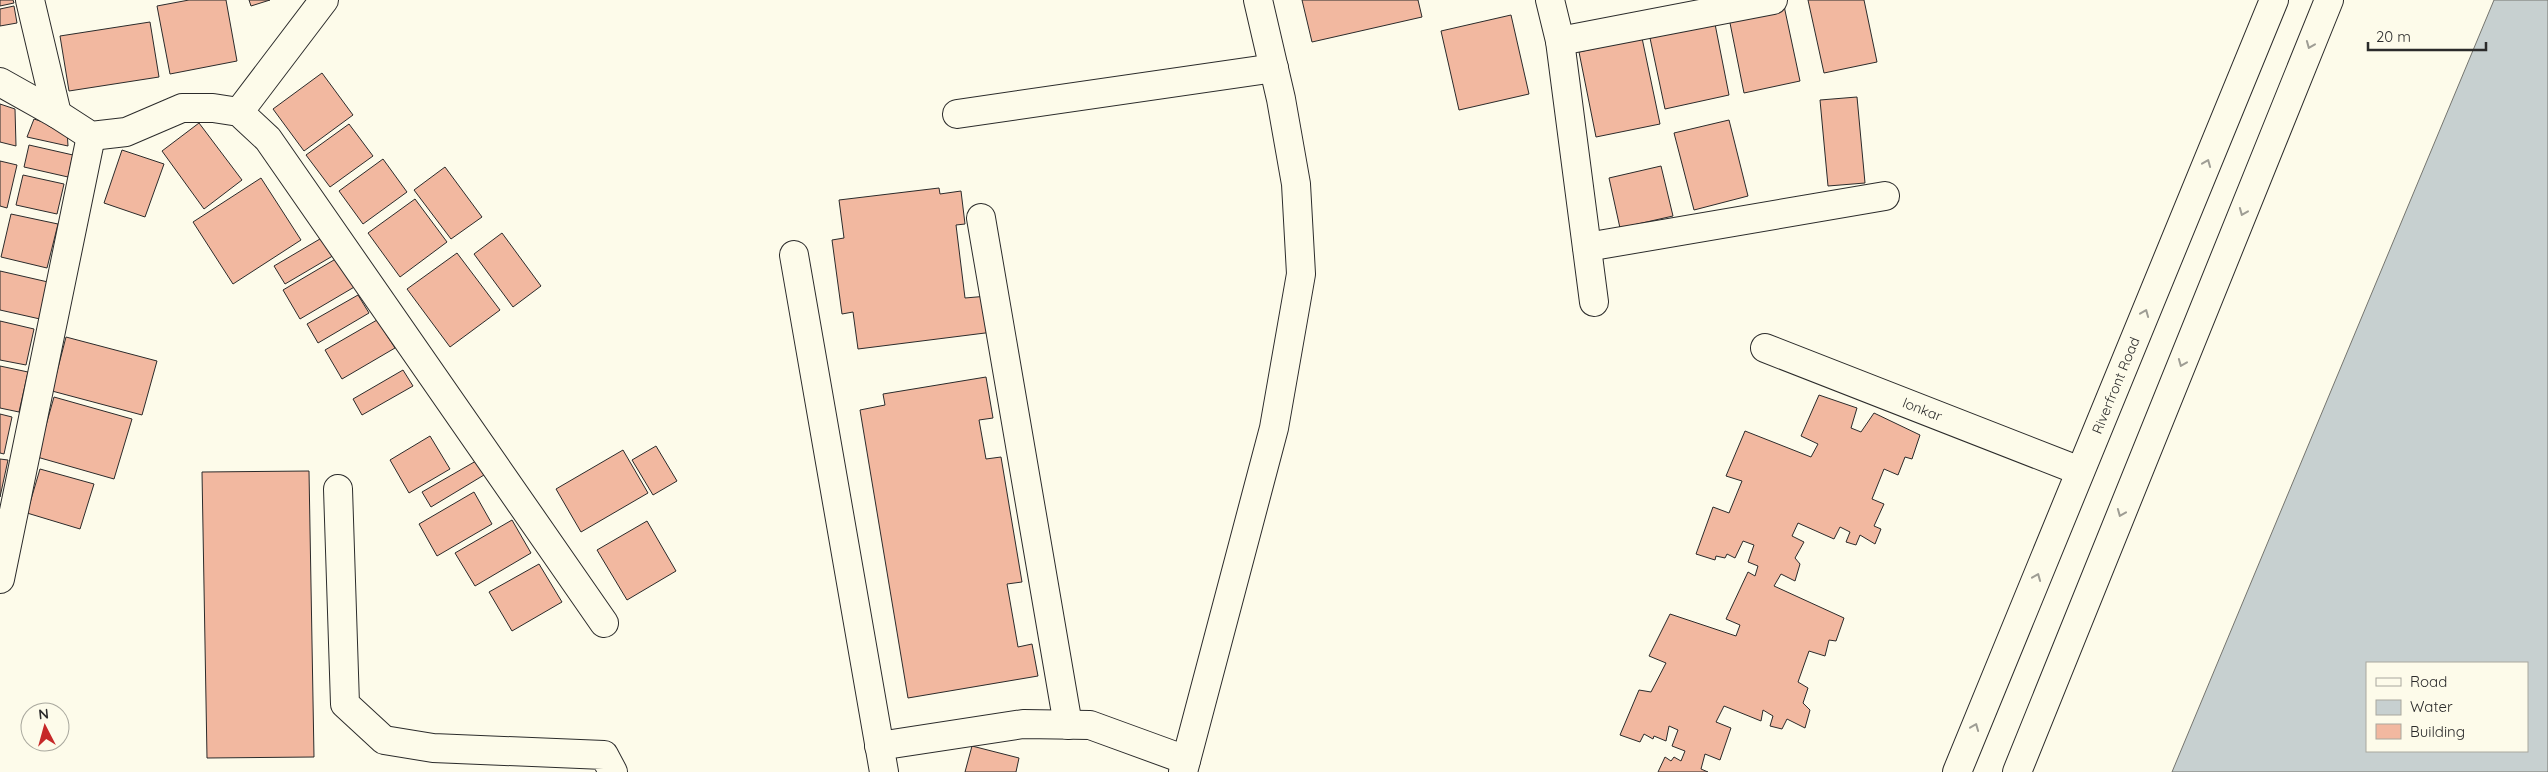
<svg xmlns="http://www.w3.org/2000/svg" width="2548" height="772" viewBox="0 0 2548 772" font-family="Quicksand,sans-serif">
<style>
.water{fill:#c7d0d0;stroke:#74746e;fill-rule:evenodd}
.building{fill:#f2b8a0;stroke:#2b2b2b}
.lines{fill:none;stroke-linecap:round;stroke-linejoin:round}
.minor-casing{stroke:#2b2b2b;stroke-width:30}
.minor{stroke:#fdfbea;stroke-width:28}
.oneway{stroke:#9e9d94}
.labels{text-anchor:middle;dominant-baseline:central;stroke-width:4;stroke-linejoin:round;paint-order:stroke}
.street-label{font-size:14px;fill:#2b2b2b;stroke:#fdfbea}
</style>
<rect width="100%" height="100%" fill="#fdfbea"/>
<path class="water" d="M2494,0H2548V772H2172ZM2367,663H2527V751H2367Z"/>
<path class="building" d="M0,0H13L14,3L0,6Z
M189,0H226L237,61L170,74L157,6Z
M249,0H270L251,6Z
M1302,0H1418L1422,17L1312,42Z
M1808,0H1864L1877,62L1824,73Z
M1783,1L1800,81L1744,93L1728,13Z
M14,6L17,23L0,26V9Z
M1511,15L1529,94L1459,110L1441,31Z
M150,22L159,77L69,91L60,36Z
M1715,24L1729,95L1665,109L1650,38Z
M1642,38L1660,124L1596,137L1579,52Z
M322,73L353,115L304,151L273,109Z
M1857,97L1865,183L1828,186L1820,100Z
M0,104L15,109L16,146L0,142Z
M34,119L67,130L68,146L27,137Z
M1729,120L1748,196L1694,210L1674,133Z
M199,123L242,180L204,209L162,151Z
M349,124L373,156L330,187L306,155Z
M29,145L73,155L68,177L24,167Z
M122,150L164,164L145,217L104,203Z
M383,159L407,192L363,224L339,191Z
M0,161L17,165L7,208L0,206Z
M1661,166L1673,216L1620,228L1609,178Z
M445,167L482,217L451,239L414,190Z
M23,175L64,184L57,214L16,205Z
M261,178L301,240L233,284L193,222Z
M939,188L940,194L961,191L965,224L956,225L965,298L988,296L993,332L858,349L853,312L842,314L832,240L844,238L839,200Z
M415,199L447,242L400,277L368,233Z
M11,214L58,224L47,268L1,257Z
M502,233L541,286L513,307L474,254Z
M325,236L336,254L285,284L274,266Z
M457,253L500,310L450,347L407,289Z
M339,257L356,286L300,319L283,290Z
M0,271L48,282L40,319L0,310Z
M358,295L369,313L318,343L307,324Z
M377,320L395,348L342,379L325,350Z
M0,321L34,329L26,365L0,360Z
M66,337L157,361L142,415L52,391Z
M0,366L28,372L19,412L0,408Z
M403,370L413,386L362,415L353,399Z
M986,377L993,418L979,420L986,459L1001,457L1022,582L1007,584L1018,647L1032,644L1038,676L908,698L860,410L885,405L883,394Z
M1819,395L1857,408L1851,428L1861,432L1874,413L1920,435L1912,459L1905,457L1898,475L1884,469L1872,499L1884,504L1874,526L1881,529L1875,544L1860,535L1856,545L1846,542L1850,532L1840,527L1834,539L1798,523L1792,536L1804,542L1795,558L1800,564L1795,581L1781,574L1774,586L1844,618L1836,641L1829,640L1825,656L1809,651L1798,682L1808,688L1803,703L1810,710L1805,728L1787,719L1782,729L1770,726L1773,716L1763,710L1761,721L1724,706L1716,722L1731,728L1720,760L1705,754L1701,769L1708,772H1658L1665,757L1671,761L1674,757L1681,761L1685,751L1672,746L1678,730L1669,726L1666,741L1654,736L1653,739L1644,734L1640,742L1620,735L1639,690L1651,692L1666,663L1649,656L1670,614L1736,636L1740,625L1726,619L1748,572L1755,576L1758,566L1748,562L1754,545L1743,541L1735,558L1727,554L1725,558L1716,556L1715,560L1696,554L1713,507L1729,513L1742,481L1726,476L1745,431L1811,457L1818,444L1801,436Z
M54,397L132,419L114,479L37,457Z
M0,414L12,417L4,454L0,453Z
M430,436L450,469L409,493L390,460Z
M656,446L677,481L653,495L632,460Z
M623,450L648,493L581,532L556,489Z
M0,459L8,460L0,497Z
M476,461L484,475L431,507L422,492Z
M40,469L94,484L80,529L27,513Z
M309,471L314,757L207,758L202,472Z
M474,492L492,524L437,556L419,524Z
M512,520L531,553L475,586L455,553Z
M647,521L676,571L627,600L597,550Z
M539,564L562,602L512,631L489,592Z
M972,746L1019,758L1016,772H965Z"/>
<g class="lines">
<g class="minor-casing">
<g id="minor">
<path d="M30,0L57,114"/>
<path d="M1550,0L1560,41L1594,302"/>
<path d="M1560,41L1773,0"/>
<path d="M0,82L57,114L91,136L126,132L182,108H213L239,112L268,139L604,623"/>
<path d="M239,112L324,0"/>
<path d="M957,114L1274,68"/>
<path d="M981,218L1068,725"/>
<path d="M1587,247L1885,196"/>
<path d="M794,255L884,772"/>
<path id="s1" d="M1765,348L2080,471"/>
<path d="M338,489L345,704L384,740L433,748L604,755L613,772"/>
<path d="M0,579L91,136"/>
<path d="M879,746L1023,724L1090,725L1186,760"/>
<path d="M1183,772L1274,428L1301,274L1296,184L1281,99L1258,0"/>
<path id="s2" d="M1957,772L2274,0"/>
<path d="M2017,772L2329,0"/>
</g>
</g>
<use href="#minor" class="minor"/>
</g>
<defs><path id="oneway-chevron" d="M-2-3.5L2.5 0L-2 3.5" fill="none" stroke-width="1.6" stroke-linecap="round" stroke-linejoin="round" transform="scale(1.25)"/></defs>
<g class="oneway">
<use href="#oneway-chevron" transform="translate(2310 45) rotate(112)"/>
<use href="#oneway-chevron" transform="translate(2207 163) rotate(-68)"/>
<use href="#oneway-chevron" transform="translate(2243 212) rotate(112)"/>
<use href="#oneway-chevron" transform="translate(2145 313) rotate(-68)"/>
<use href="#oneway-chevron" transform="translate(2182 363) rotate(112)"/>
<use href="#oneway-chevron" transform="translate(2121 513) rotate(112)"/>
<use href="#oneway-chevron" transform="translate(2037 577) rotate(-68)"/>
<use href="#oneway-chevron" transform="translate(1975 727) rotate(-68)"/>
</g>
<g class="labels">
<g class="street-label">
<text stroke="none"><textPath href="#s2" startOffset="418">Riverfront Road</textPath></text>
<text stroke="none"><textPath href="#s1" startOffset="169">lonkar</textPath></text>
</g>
</g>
<rect x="2366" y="662" width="162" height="90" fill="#fdfbea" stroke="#a9a89e"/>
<rect x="2376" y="678" width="25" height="8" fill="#fdfbea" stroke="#a9a89e"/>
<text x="2410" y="687" font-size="15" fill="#2b2b2b">Road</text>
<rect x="2376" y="700" width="25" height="15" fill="#c7d0d0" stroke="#a9a89e"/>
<text x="2410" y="712" font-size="15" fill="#2b2b2b">Water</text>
<rect x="2376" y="724" width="25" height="15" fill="#f2b8a0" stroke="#a9a89e"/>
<text x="2410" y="737" font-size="15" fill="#2b2b2b">Building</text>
<g transform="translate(45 727) rotate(354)"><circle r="24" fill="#fdfbea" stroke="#a9a89e"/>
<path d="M0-4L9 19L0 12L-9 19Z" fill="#c62828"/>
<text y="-8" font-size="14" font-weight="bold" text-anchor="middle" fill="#2b2b2b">N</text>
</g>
<path d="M2368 42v8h118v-8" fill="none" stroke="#2b2b2b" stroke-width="2.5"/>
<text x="2376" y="42" font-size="15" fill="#2b2b2b" stroke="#fdfbea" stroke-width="4" paint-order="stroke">20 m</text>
</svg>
